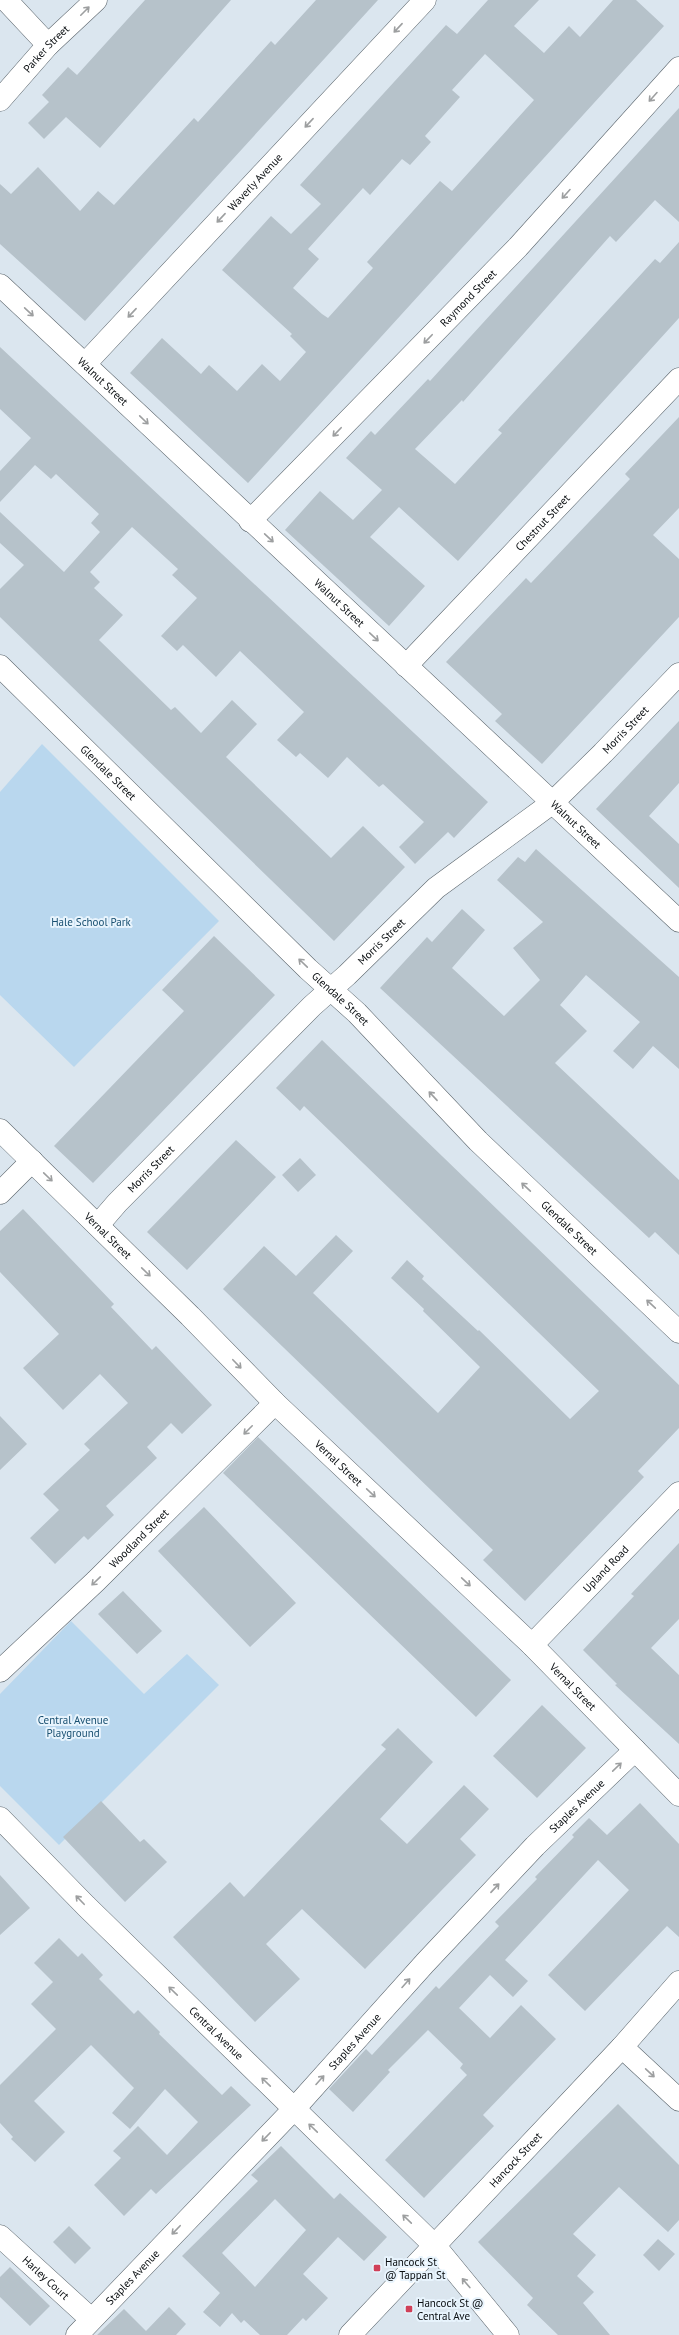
<svg xmlns="http://www.w3.org/2000/svg" width="679" height="2335" viewBox="0 0 679 2335" font-family="'PT Sans',sans-serif">
<style>
.green{fill:#b9d7ee}
.building{fill:#b6c2ca;fill-rule:evenodd}
.lines{fill:none;stroke-linecap:round;stroke-linejoin:round}
.street-casing{stroke:#5b656c;stroke-width:23}
.secondary-casing{stroke:#5b656c;stroke-width:23}
.street{stroke:#fff;stroke-width:22}
.secondary{stroke:#fff;stroke-width:22}
.oneway{stroke:#9d9fa0}
.poi-dot{fill:#d04058;stroke:#e8f4fd;stroke-width:1.5}
.labels{text-anchor:middle;dominant-baseline:central;stroke-width:4;stroke-linejoin:round;paint-order:stroke}
.street-label{font-size:11px;fill:#0a0e11;stroke:#e8f4fd}
.park-label{font-size:11px;fill:#184f70;stroke:#e8f4fd}
.poi-label{font-size:11px;fill:#0a0e11;stroke:#e8f4fd;text-anchor:start}
</style>
<rect width="100%" height="100%" fill="#dbe6ef"/>
<path class="green" d="M42,744L219,921L74,1067L0,995V792Z
M71,1621L144,1694L187,1654L219,1685L59,1845L0,1786V1694Z"/>
<path class="building" d="M145,0H231L100,148L66,117L44,139L28,123L49,102L42,95L68,67L77,75Z
M316,0H378L85,321L0,244V184L11,194L38,167L80,211L98,191L114,205L194,118L198,122L271,41L275,45Z
M488,0H539L514,26L544,53L569,26L580,37L613,0H636L664,26L248,483L130,373L162,338L201,374L209,365L237,391L262,364L280,381L306,352L290,336L292,334L222,270L271,216L291,234L321,204L300,185L446,25L457,34ZM485,54L534,100L452,191L440,181L367,262L373,268L328,318L322,314L293,288L319,259L308,249L363,188L370,195L402,159L410,165L431,142L425,136L460,97L452,90Z
M679,108V222L655,200L616,242L610,236L463,402L462,400L415,449L455,484L502,433L498,430L655,259L660,263L679,242V318L458,561L399,507L370,537L425,586L389,626L285,530L320,491L353,520L382,490L346,458L371,431L375,435L428,379L430,381Z
M0,347L488,802L454,838L448,832L415,864L399,847L424,822L383,784L379,787L347,757L328,778L300,753L296,757L277,740L304,712L240,651L216,677L183,645L177,651L161,636L197,598L172,575L178,569L132,527L90,572L100,582L94,588L123,615L99,640L171,710L175,707L201,733L232,700L257,724L226,757L331,858L363,826L405,867L334,941L0,617V589L24,565L0,543V512L64,572L100,532L91,523L99,514L56,474L51,479L35,465L0,502V471L31,438L0,409Z
M679,417V508L653,535L679,559V617L542,764L495,721L502,714L446,662L526,578L531,583L589,522L630,479L625,474Z
M679,721V783L649,816L679,844V888L596,809Z
M536,849L679,977V1069L653,1046L633,1069L613,1051L640,1022L586,975L560,1005L587,1031L555,1063L679,1180V1255L655,1232L649,1238L380,988L427,937L432,942L462,909L485,930L452,968L504,1016L540,980L513,948L543,922L497,880L518,857L525,862Z
M214,936L275,995L93,1183L54,1146L184,1011L162,990Z
M322,1040L679,1385V1428L638,1471L644,1477L525,1601L483,1560L493,1550L223,1289L264,1246L296,1276L336,1235L353,1251L313,1293L438,1413L480,1367L423,1311L424,1309L391,1278L407,1260L424,1276L422,1279L478,1331L479,1330L570,1419L599,1391L304,1106L300,1111L276,1088Z
M236,1140L276,1177L187,1270L147,1232Z
M300,1158L316,1175L298,1192L282,1175Z
M23,1209L114,1304L111,1307L152,1350L156,1346L212,1405L182,1434L171,1423L147,1447L157,1458L106,1506L114,1515L88,1540L84,1536L55,1564L30,1538L59,1510L43,1494L90,1450L84,1444L128,1403L100,1374L63,1410L23,1368L59,1334L0,1272V1231Z
M0,1416L27,1444L0,1470Z
M258,1437L511,1680L476,1717L223,1473Z
M204,1507L296,1603L250,1647L158,1551Z
M679,1543V1619L651,1648L679,1675V1744L615,1685L617,1684L583,1650L634,1596L631,1594Z
M123,1591L162,1631L137,1654L98,1614Z
M542,1705L586,1748L537,1798L493,1756Z
M398,1728L433,1762L380,1819L407,1844L464,1785L489,1809L460,1839L476,1855L365,1969L302,1909L266,1944L300,1979L255,2022L173,1937L230,1882L244,1897L386,1749L381,1745Z
M101,1801L140,1842L144,1839L167,1862L125,1902L63,1837Z
M640,1803L679,1844V1937L667,1926L585,2011L548,1975L629,1890L598,1860L505,1960L528,1981L513,1997L490,1975L459,2008L490,2038L521,2005L556,2039L483,2115L494,2126L424,2198L385,2160L467,2075L460,2068L463,2064L428,2030L388,2070L390,2072L353,2112L329,2089L366,2049L372,2055L436,1986L439,1989L499,1926L495,1922L537,1879L535,1877L574,1837L572,1835L589,1818L607,1835Z
M0,1875L30,1908L0,1935Z
M59,1938L78,1957L82,1953L103,1975L99,1979L134,2014L138,2010L160,2032L159,2034L222,2095L231,2086L251,2105L156,2194L151,2189L124,2216L94,2185L121,2158L113,2151L138,2126L167,2155L198,2122L165,2089L130,2129L112,2113L134,2088L91,2045L34,2101L65,2132L35,2162L11,2139L13,2137L0,2123V2085L56,2029L31,2004L53,1982L34,1963Z
M618,2104L679,2165V2220L668,2232L619,2187L573,2234L596,2255L577,2276L594,2292L583,2303L610,2335H558L527,2305L533,2298L478,2242Z
M281,2146L334,2199L340,2193L387,2237L364,2261L338,2237L303,2274L328,2298L306,2321L303,2318L287,2335H260L244,2320L241,2323L232,2313L220,2327L203,2312L220,2293L182,2256L258,2181L251,2175ZM275,2199L306,2230L255,2287L222,2253Z
M69,2226L91,2248L75,2264L53,2242Z
M658,2239L675,2254L659,2271L643,2255Z
M10,2267L50,2306L30,2326L0,2297V2277Z
M169,2307L186,2324L176,2335H97L124,2309L146,2331Z"/>
<g class="lines">
<g class="street-casing">
<g id="street">
<path d="M6,0L48,45"/>
<path id="s1" d="M0,100L48,45L96,0"/>
<path id="s2" d="M85,364L425,0"/>
<path id="s3" d="M250,521L518,247L679,68"/>
<path id="s4" d="M406,666L679,379"/>
<path id="s5" d="M0,1130L190,1316L275,1403L532,1645L679,1795"/>
<path d="M0,1193L32,1161"/>
<path id="s6" d="M98,1225L117,1203L312,1006L347,975L436,888L552,803L603,753L679,674"/>
<path id="s7" d="M532,1645L679,1493"/>
<path id="s8" d="M0,1671L96,1581L275,1403"/>
<path d="M622,2047L679,2100"/>
<path id="s9" d="M0,2236L91,2319"/>
<path d="M435,2246L508,2335"/>
<path id="s10" d="M77,2335L294,2109L425,1963L535,1846L635,1750"/>
</g>
</g>
<g class="secondary-casing">
<g id="secondary">
<path id="s11" d="M0,285L679,921"/>
<path id="s12" d="M0,666L308,969L357,1013L478,1141L679,1332"/>
<path id="s13" d="M0,1818L86,1906L435,2246"/>
<path id="s14" d="M350,2335L622,2047L679,1982"/>
</g>
</g>
<use href="#street" class="street"/>
<use href="#secondary" class="secondary"/>
</g>
<defs><path id="oneway-shaft" d="M-6 0H5M1.5-3L5.5 0L1.5 3" fill="none" stroke-width="1.6" stroke-linecap="round" stroke-linejoin="round"/></defs>
<g class="oneway">
<use href="#oneway-shaft" transform="translate(85 11) rotate(-45)"/>
<use href="#oneway-shaft" transform="translate(398 28) rotate(133)"/>
<use href="#oneway-shaft" transform="translate(653 97) rotate(132)"/>
<use href="#oneway-shaft" transform="translate(309 123) rotate(133)"/>
<use href="#oneway-shaft" transform="translate(566 194) rotate(132)"/>
<use href="#oneway-shaft" transform="translate(221 218) rotate(133)"/>
<use href="#oneway-shaft" transform="translate(29 312) rotate(43)"/>
<use href="#oneway-shaft" transform="translate(132 313) rotate(133)"/>
<use href="#oneway-shaft" transform="translate(428 339) rotate(134)"/>
<use href="#oneway-shaft" transform="translate(144 420) rotate(44)"/>
<use href="#oneway-shaft" transform="translate(337 432) rotate(134)"/>
<use href="#oneway-shaft" transform="translate(269 538) rotate(43)"/>
<use href="#oneway-shaft" transform="translate(374 637) rotate(43)"/>
<use href="#oneway-shaft" transform="translate(303 963) rotate(-136)"/>
<use href="#oneway-shaft" transform="translate(433 1096) rotate(-133)"/>
<use href="#oneway-shaft" transform="translate(48 1177) rotate(44)"/>
<use href="#oneway-shaft" transform="translate(526 1187) rotate(-137)"/>
<use href="#oneway-shaft" transform="translate(146 1272) rotate(44)"/>
<use href="#oneway-shaft" transform="translate(651 1304) rotate(-137)"/>
<use href="#oneway-shaft" transform="translate(237 1364) rotate(46)"/>
<use href="#oneway-shaft" transform="translate(248 1430) rotate(135)"/>
<use href="#oneway-shaft" transform="translate(371 1493) rotate(43)"/>
<use href="#oneway-shaft" transform="translate(96 1581) rotate(136)"/>
<use href="#oneway-shaft" transform="translate(466 1582) rotate(43)"/>
<use href="#oneway-shaft" transform="translate(617 1767) rotate(-44)"/>
<use href="#oneway-shaft" transform="translate(495 1888) rotate(-47)"/>
<use href="#oneway-shaft" transform="translate(80 1900) rotate(-134)"/>
<use href="#oneway-shaft" transform="translate(406 1983) rotate(-48)"/>
<use href="#oneway-shaft" transform="translate(173 1991) rotate(-136)"/>
<use href="#oneway-shaft" transform="translate(650 2073) rotate(43)"/>
<use href="#oneway-shaft" transform="translate(320 2080) rotate(-48)"/>
<use href="#oneway-shaft" transform="translate(266 2082) rotate(-136)"/>
<use href="#oneway-shaft" transform="translate(313 2128) rotate(-136)"/>
<use href="#oneway-shaft" transform="translate(266 2137) rotate(134)"/>
<use href="#oneway-shaft" transform="translate(407 2219) rotate(-136)"/>
<use href="#oneway-shaft" transform="translate(176 2230) rotate(134)"/>
<use href="#oneway-shaft" transform="translate(466 2283) rotate(-130)"/>
</g>
<g class="poi-dot">
<rect x="373" y="2264" width="8" height="8" rx="2"/>
<rect x="405" y="2305" width="8" height="8" rx="2"/>
</g>
<g class="labels">
<g class="street-label">
<text stroke="none"><textPath href="#s1" startOffset="69">Parker Street</textPath></text>
<text stroke="none"><textPath href="#s2" startOffset="249">Waverly Avenue</textPath></text>
<text stroke="none"><textPath href="#s3" startOffset="312">Raymond Street</textPath></text>
<text stroke="none"><textPath href="#s11" startOffset="141">Walnut Street</textPath></text>
<text stroke="none"><textPath href="#s4" startOffset="198">Chestnut Street</textPath></text>
<text stroke="none"><textPath href="#s11" startOffset="465">Walnut Street</textPath></text>
<text stroke="none"><textPath href="#s6" startOffset="725">Morris Street</textPath></text>
<text stroke="none"><textPath href="#s12" startOffset="152">Glendale Street</textPath></text>
<text stroke="none"><textPath href="#s11" startOffset="789">Walnut Street</textPath></text>
<text stroke="none"><textPath href="#s6" startOffset="401">Morris Street</textPath></text>
<text stroke="none"><textPath href="#s12" startOffset="476">Glendale Street</textPath></text>
<text stroke="none"><textPath href="#s6" startOffset="77">Morris Street</textPath></text>
<text stroke="none"><textPath href="#s12" startOffset="800">Glendale Street</textPath></text>
<text stroke="none"><textPath href="#s5" startOffset="151">Vernal Street</textPath></text>
<text stroke="none"><textPath href="#s5" startOffset="475">Vernal Street</textPath></text>
<text stroke="none"><textPath href="#s8" startOffset="192">Woodland Street</textPath></text>
<text stroke="none"><textPath href="#s7" startOffset="106">Upland Road</textPath></text>
<text stroke="none"><textPath href="#s5" startOffset="799">Vernal Street</textPath></text>
<text stroke="none"><textPath href="#s10" startOffset="728">Staples Avenue</textPath></text>
<text stroke="none"><textPath href="#s13" startOffset="305">Central Avenue</textPath></text>
<text stroke="none"><textPath href="#s10" startOffset="404">Staples Avenue</textPath></text>
<text stroke="none"><textPath href="#s14" startOffset="241">Hancock Street</textPath></text>
<text stroke="none"><textPath href="#s10" startOffset="80">Staples Avenue</textPath></text>
<text stroke="none"><textPath href="#s9" startOffset="62">Harley Court</textPath></text>
</g>
<g class="park-label">
<text x="91" y="922">Hale School Park</text>
<text x="73" y="1720">Central Avenue<tspan x="73" dy="13">Playground</tspan></text>
</g>
<g class="poi-label">
<text x="385" y="2262">Hancock St<tspan x="385" dy="13">@ Tappan St</tspan></text>
<text x="417" y="2303">Hancock St @<tspan x="417" dy="13">Central Ave</tspan></text>
</g>
</g>
</svg>
